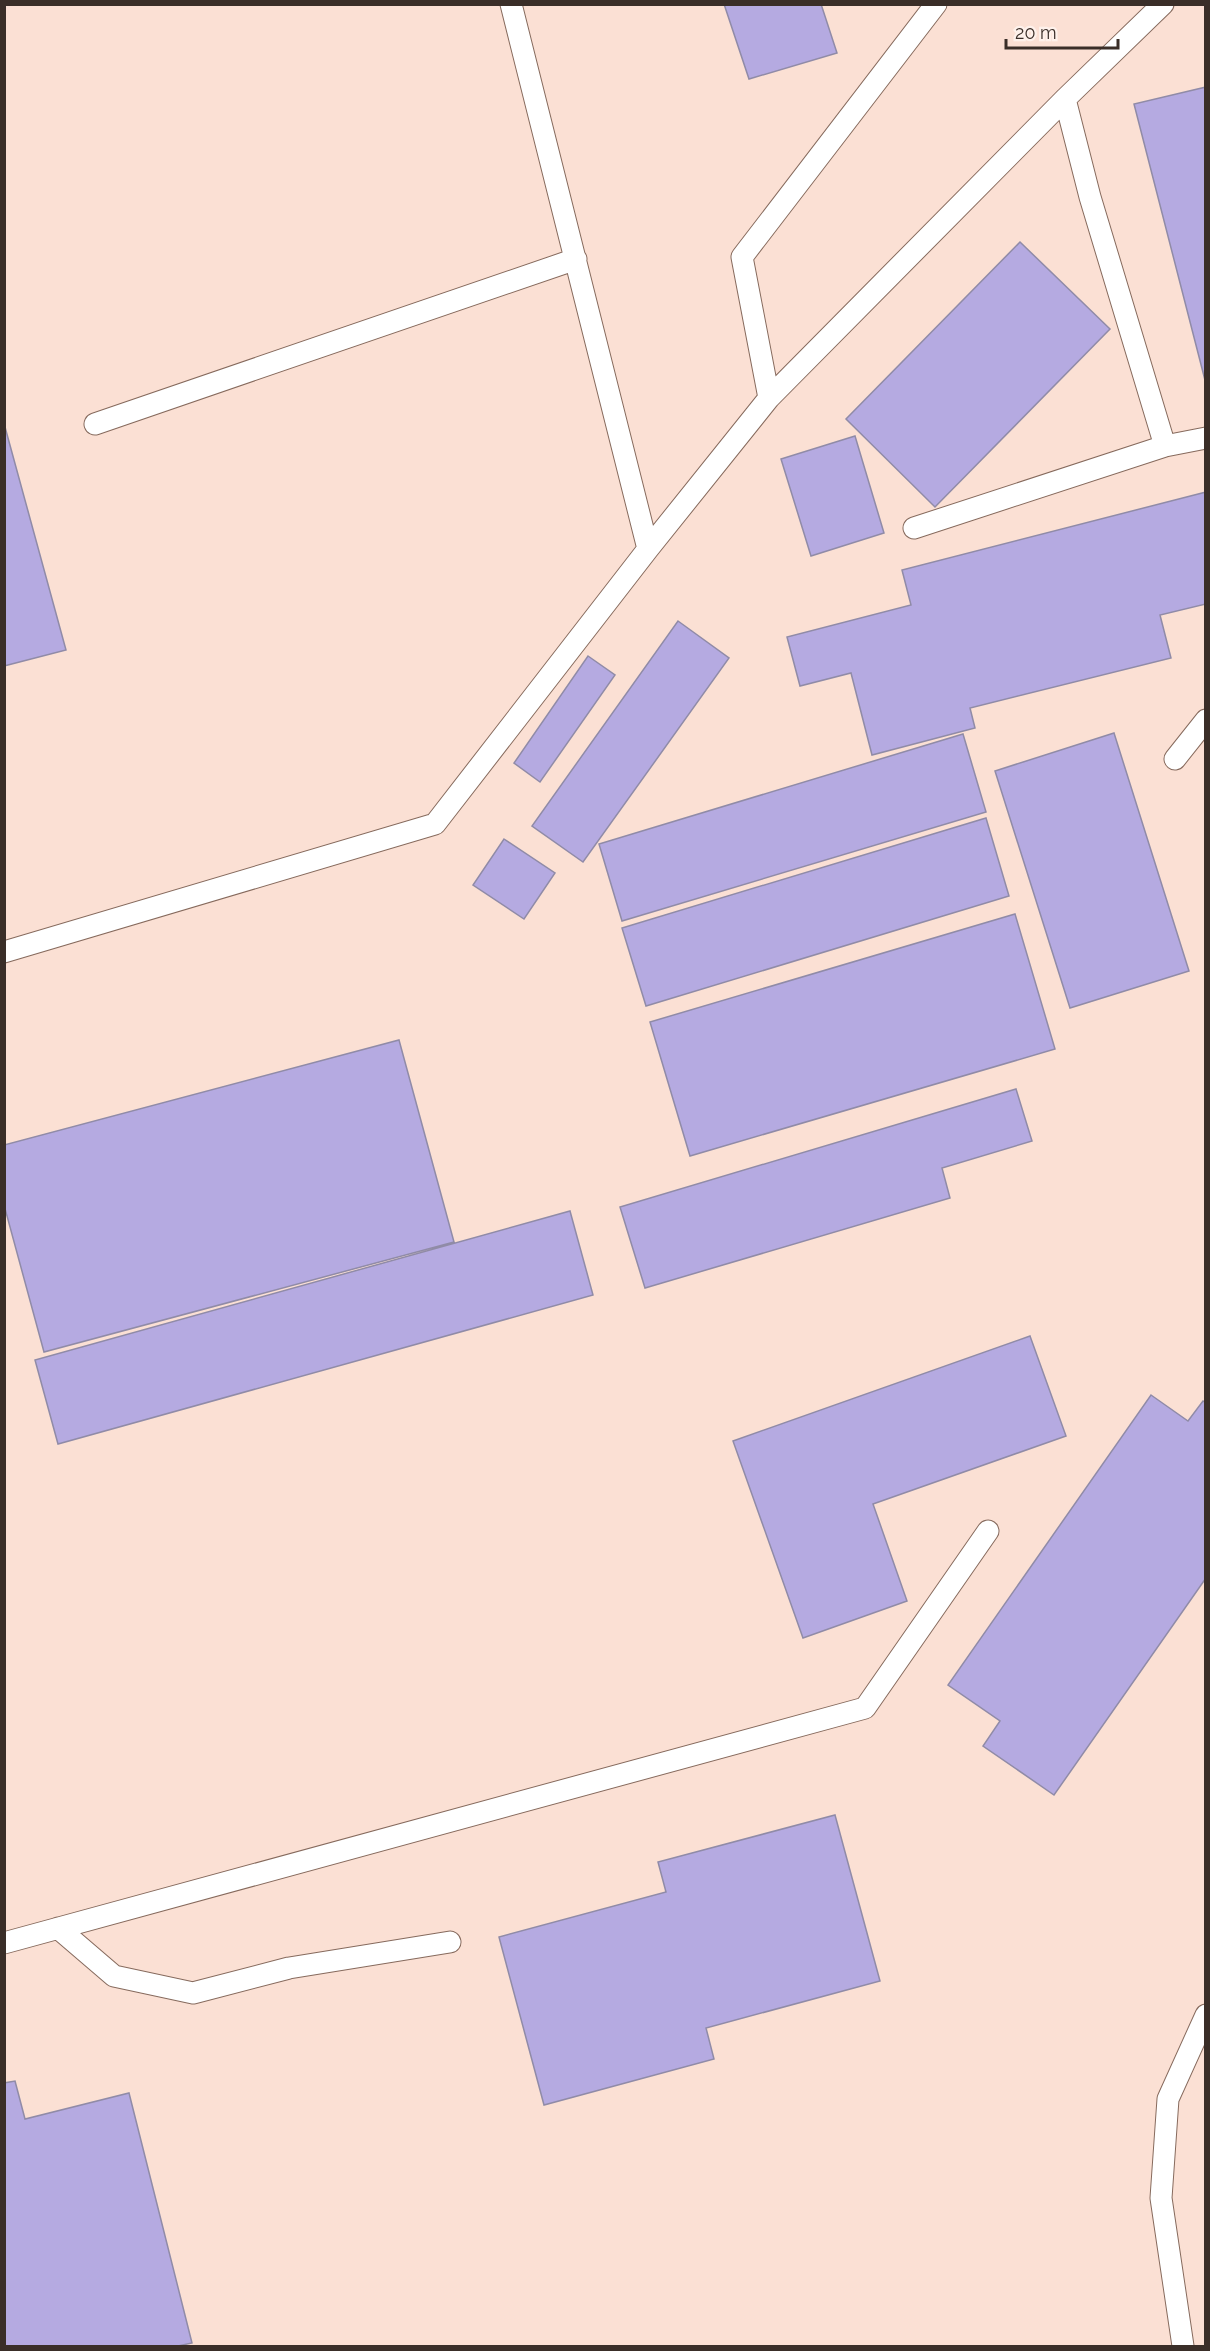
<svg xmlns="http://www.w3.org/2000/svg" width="1210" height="2351" viewBox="0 0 1210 2351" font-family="Raleway,sans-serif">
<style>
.building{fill:#b5aae1;stroke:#908ba7;stroke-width:1.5}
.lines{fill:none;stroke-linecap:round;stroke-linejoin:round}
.lane-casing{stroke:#866a5d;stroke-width:23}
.lane{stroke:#fff;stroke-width:21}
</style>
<rect width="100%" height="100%" fill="#fbe0d4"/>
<path class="building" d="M724,4H821L837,53L749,79Z
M1206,87V384L1134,104Z
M1020,242L1110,329L935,507L846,419Z
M5,427L66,650L4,666V427Z
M855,436L884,533L811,556L781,459Z
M1206,492V604L1160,615L1171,658L970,708L975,728L872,755L851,673L800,686L787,637L911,605L902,570Z
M678,621L729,658L583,862L532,826Z
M588,656L615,675L540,782L514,763Z
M1114,733L1189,971L1070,1008L995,771Z
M963,734L986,812L622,921L599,844Z
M986,818L1009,896L646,1006L622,928Z
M504,839L555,873L524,919L473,885Z
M1015,914L1055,1049L690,1156L650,1022Z
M399,1040L454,1242L44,1352L4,1205V1145Z
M1016,1089L1032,1141L942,1168L950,1198L645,1288L620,1207Z
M570,1211L593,1295L58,1444L35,1360Z
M1030,1336L1066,1436L873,1504L907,1601L803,1638L733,1441Z
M1151,1395L1188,1421L1203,1401L1206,1403V1578L1054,1795L983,1746L1000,1721L948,1685Z
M835,1815L880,1981L706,2028L714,2059L544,2105L499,1937L666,1892L658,1862Z
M15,2081L25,2119L129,2093L192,2343L178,2346H4V2083Z"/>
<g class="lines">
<g class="lane-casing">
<path id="lane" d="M511,4L648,549
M769,398L742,257L936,4
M95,424L576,259
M1165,446L1206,438
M914,528L1165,446L1090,197L1065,99
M1175,759L1206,720
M4,952L435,824L648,549L769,398L1065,99L1163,4
M58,1928L114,1976L193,1993L289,1968L450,1942
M4,1943L865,1708L988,1531
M1183,2346L1161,2198L1168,2099L1206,2015"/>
</g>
<use href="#lane" class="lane"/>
</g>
<rect width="1210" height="2351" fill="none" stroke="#3a2e28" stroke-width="12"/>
<path d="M1006 39v9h112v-9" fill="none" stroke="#3a2e28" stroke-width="3"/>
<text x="1015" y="39" font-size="18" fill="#3a2e28" stroke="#fef1eb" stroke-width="4.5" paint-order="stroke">20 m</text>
</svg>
